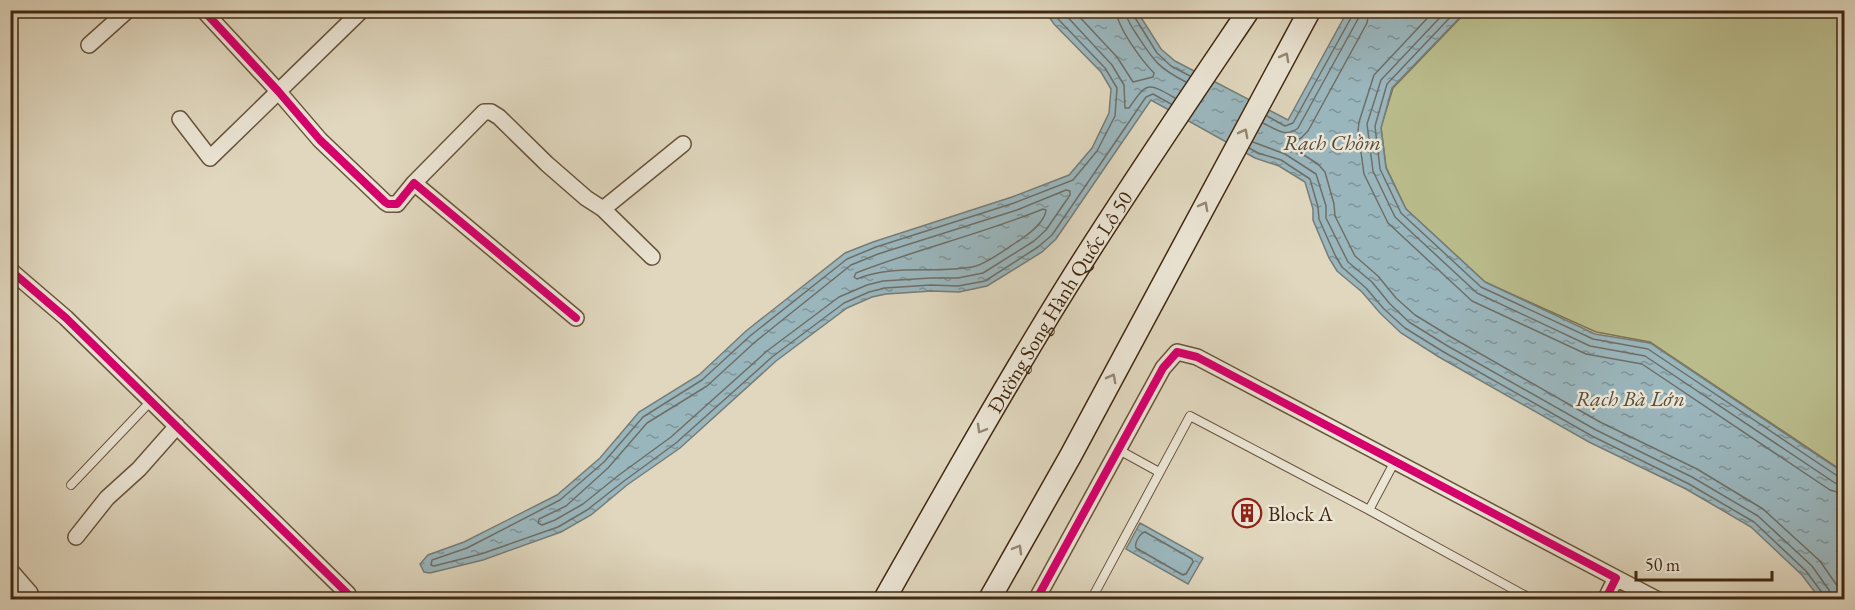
<svg xmlns="http://www.w3.org/2000/svg" width="1855" height="610" viewBox="0 0 1855 610" font-family="'EB Garamond',serif">
<style>
.grass{fill:#babc8c;stroke:#7e724e;stroke-width:1.5}
.water{fill:url(#water-ripples);stroke:#767d78;stroke-width:1.5}
.lines{fill:none;stroke-linecap:round;stroke-linejoin:round}
.shore{stroke:#6e6f67;stroke-width:1.5}
.service-casing{stroke:#69543c;stroke-width:10}
.minor-casing{stroke:#69543c;stroke-width:18}
.secondary-casing{stroke:#412811;stroke-width:24}
.service{stroke:#ebe5d5;stroke-width:8}
.minor{stroke:#ebe5d5;stroke-width:15}
.secondary{stroke:#ebe5d5;stroke-width:21}
.cycleway-casing{stroke:#ebe5d5;stroke-width:11}
.cycleway{stroke:#d6006c;stroke-width:8}
.oneway{stroke:#968673}
.labels{text-anchor:middle;dominant-baseline:central;stroke-width:5;stroke-linejoin:round;paint-order:stroke}
.street-label{font-size:21px;fill:#412811;stroke:#ebe5d5}
.poi-label{font-size:21px;fill:#412811;stroke:#ebe5d5;text-anchor:start}
.water-label{font-size:22px;font-style:italic;fill:#574c3c;stroke:#ebe5d5}
</style>
<defs>
<pattern id="water-ripples" width="26" height="14" patternUnits="userSpaceOnUse" patternTransform="scale(1.5)"><rect width="26" height="14" fill="#9ab6bd"/><path d="M2 4q2-2 4 0t4 0M15 11q2-2 4 0t4 0" fill="none" stroke="#7f9498"/></pattern>
</defs>
<rect width="100%" height="100%" fill="#e0d7be"/>
<filter id="stains"><feTurbulence type="fractalNoise" baseFrequency=".00333" numOctaves="4"/><feColorMatrix values="0 0 0 0 .2 0 0 0 0 .09 0 0 0 0 .02 0 0 0 .5 -.17"/></filter>
<radialGradient id="worn" r=".72"><stop offset=".6" stop-color="#630" stop-opacity="0"/><stop offset="1" stop-color="#630" stop-opacity=".3"/></radialGradient>
<path class="grass" d="M1467,11H1844V472L1650,342L1596,332L1485,282L1406,209L1386,167L1381,127L1393,88Z"/>
<path class="water" d="M1369,10L1466,11L1392,88L1381,128L1386,168L1406,209L1485,282L1595,334L1650,343L1844,473V599H1820L1802,575L1751,527L1686,489L1589,442L1439,357L1401,333L1380,313L1362,292L1337,271L1329,258L1313,220V209L1305,182L1279,166L1255,158L1151,100L1056,239L1042,252L987,286L959,292L932,291L886,294L872,297L847,308L776,361L680,448L627,485L591,515L561,532L483,560L430,573L424,572L420,564L428,555L464,542L557,495L600,458L639,412L699,375L746,331L845,253L873,242L1012,197L1069,175L1092,148L1109,113L1111,89L1101,72L1054,24L1045,11H1137L1161,49L1175,61L1288,120L1347,12Z
M1140,523L1203,558L1188,584L1126,549Z"/>
<g class="lines">
<path class="shore" d="M1052,10L1059,20L1105,68L1117,88L1115,116L1097,151L1073,180L1014,203L876,247L847,259L750,336L702,380L643,417L604,462L560,500L467,548L432,560L431,565L434,566L481,554L558,527L587,510L624,481L676,443L772,357L844,303L869,292L885,288L931,285L958,286L985,281L1038,247L1052,235L1146,97L1153,94L1171,104
M1061,10L1112,65L1124,85L1125,108H1129C1147,82 1147,82 1175,98
M1073,10L1117,57L1133,82L1153,77L1154,73C1142,61 1117,27 1116,10
M1125,10C1126,19 1131,25 1135,32C1153,59 1156,67 1186,82
M1133,10L1134,16L1157,53L1171,66L1190,76
M1369,10L1367,23L1308,131L1301,138L1290,144L1291,147L1318,164L1325,172L1334,204L1335,216L1355,256L1378,276L1396,298L1415,315L1451,337L1600,422L1697,469L1763,509L1820,561L1838,587L1841,600
M1435,10L1374,75L1359,122L1358,131L1364,174L1388,223L1472,301L1586,354L1642,364L1830,490L1844,494
M1447,10L1381,80L1367,124L1373,171L1395,217L1477,293L1590,346L1645,356L1835,483L1844,485
M1457,10L1387,84L1375,126L1380,169L1401,213L1481,287L1593,339L1648,349L1839,477L1844,478
M1267,116L1285,126L1293,123L1352,16L1353,10
M1263,123C1275,129 1286,138 1298,128L1358,19L1360,10
M1253,142L1285,154L1316,174L1326,206V218L1348,262L1372,282L1390,304L1409,322L1446,345L1596,430L1692,477L1758,516L1812,566L1829,590L1832,600
M1249,148L1258,153L1281,160L1310,179L1318,207L1319,219L1335,255L1342,267L1366,288L1384,309L1405,328L1442,351L1592,436L1689,484L1754,522L1806,571L1823,594L1824,600
M1066,190L1070,191V195L1046,230L1034,241L983,273L958,278H931L883,281L867,285L839,297L767,351L671,437L619,475L583,504L555,520L542,525L538,523L539,519L566,506L608,468L647,423L707,386L755,342L851,265L878,254L1017,210Z
M1043,209L1046,210C1045,222 1030,233 1020,240C1008,247 990,262 976,266C937,275 895,263 857,279L854,277L856,273C917,249 982,234 1043,209Z
M1145,532L1192,559L1193,562L1186,574L1183,575L1136,548C1134,543 1140,533 1145,532Z"/>
<g class="service-casing">
<path id="service" d="M1119,450L1159,472
M1395,461L1369,510L1533,600
M71,485L151,401
M1041,592L1054,600
M1091,600L1190,416L1369,510"/>
</g>
<g class="minor-casing">
<path id="minor" d="M203,10L278,91L320,140L385,202L388,204H397L414,183L576,318
M89,45L128,10
M180,119L210,158L362,10
M414,183L484,112H491L499,117L547,164L586,198L603,209L652,257
M603,209L683,144
M10,270L66,318L348,594
M76,537L107,498L139,469L177,426
M10,570L30,593
M1616,578L1658,600
M1036,600L1163,368L1177,352L1197,357L1616,578L1605,600"/>
</g>
<g class="secondary-casing">
<g id="secondary">
<path id="s1" d="M884,600C944,494 1003,389 1067,286C1125,193 1187,102 1249,10"/>
<path d="M989,600L1071,455L1310,10"/>
</g>
</g>
<use href="#service" class="service"/>
<use href="#minor" class="minor"/>
<use href="#secondary" class="secondary"/>
<g class="cycleway-casing">
<path id="cycleway" d="M203,10L278,91L320,140L385,202L388,204H397L414,183L576,318
M10,270L66,318L348,594
M1036,600L1163,368L1177,352L1197,357L1616,578L1605,600"/>
</g>
<use href="#cycleway" class="cycleway"/>
</g>
<defs><path id="oneway-chevron" d="M-2-3.5L2.5 0L-2 3.5" fill="none" stroke-width="1.6" stroke-linecap="round" stroke-linejoin="round" transform="scale(1.5)"/></defs>
<g class="oneway">
<use href="#oneway-chevron" transform="translate(1285 57) rotate(-62)"/>
<use href="#oneway-chevron" transform="translate(1244 133) rotate(-62)"/>
<use href="#oneway-chevron" transform="translate(1204 206) rotate(-62)"/>
<use href="#oneway-chevron" transform="translate(1112 378) rotate(-62)"/>
<use href="#oneway-chevron" transform="translate(981 429) rotate(120)"/>
<use href="#oneway-chevron" transform="translate(1018 549) rotate(-60)"/>
</g>
<defs>
<g id="building-ring" transform="scale(1.5)"><circle r="9.5" fill="#ebe5d5" stroke="#8f2418" stroke-width="1.5"/><path d="M-4-6H4V6H1V3H-1V6H-4ZM-2.5-4.3h1.7v1.8h-1.7ZM.8-4.3h1.7v1.8H.8ZM-2.5-1h1.7V.8h-1.7ZM.8-1h1.7V.8H.8Z" fill="#8f2418"/></g>
</defs>
<g fill-rule="evenodd">
<use href="#building-ring" x="1247" y="513"/>
</g>
<g class="labels">
<g class="street-label">
<text stroke="none"><textPath href="#s1" startOffset="346">Đường Song Hành Quốc Lộ 50</textPath></text>
</g>
<g class="poi-label">
<text x="1268" y="513">Block A</text>
</g>
<g class="water-label">
<text x="1332" y="142">Rạch Chồm</text>
<text x="1630" y="398">Rạch Bà Lớn</text>
</g>
</g>
<rect width="1855" height="610" fill="none" stroke="#e0d7be" stroke-width="36"/>
<rect x="12" y="12" width="1831" height="586" fill="none" stroke="#412811" stroke-width="3"/>
<rect x="18" y="18" width="1819" height="574" fill="none" stroke="#412811" stroke-width="1.5"/>
<path d="M1636 571v9h136v-9" fill="none" stroke="#412811" stroke-width="3"/>
<text x="1645" y="571" font-size="18" fill="#412811" stroke="#ebe5d5" stroke-width="4.5" paint-order="stroke">50 m</text>
<rect width="100%" height="100%" filter="url(#stains)"/>
<rect width="100%" height="100%" fill="url(#worn)"/>
</svg>
